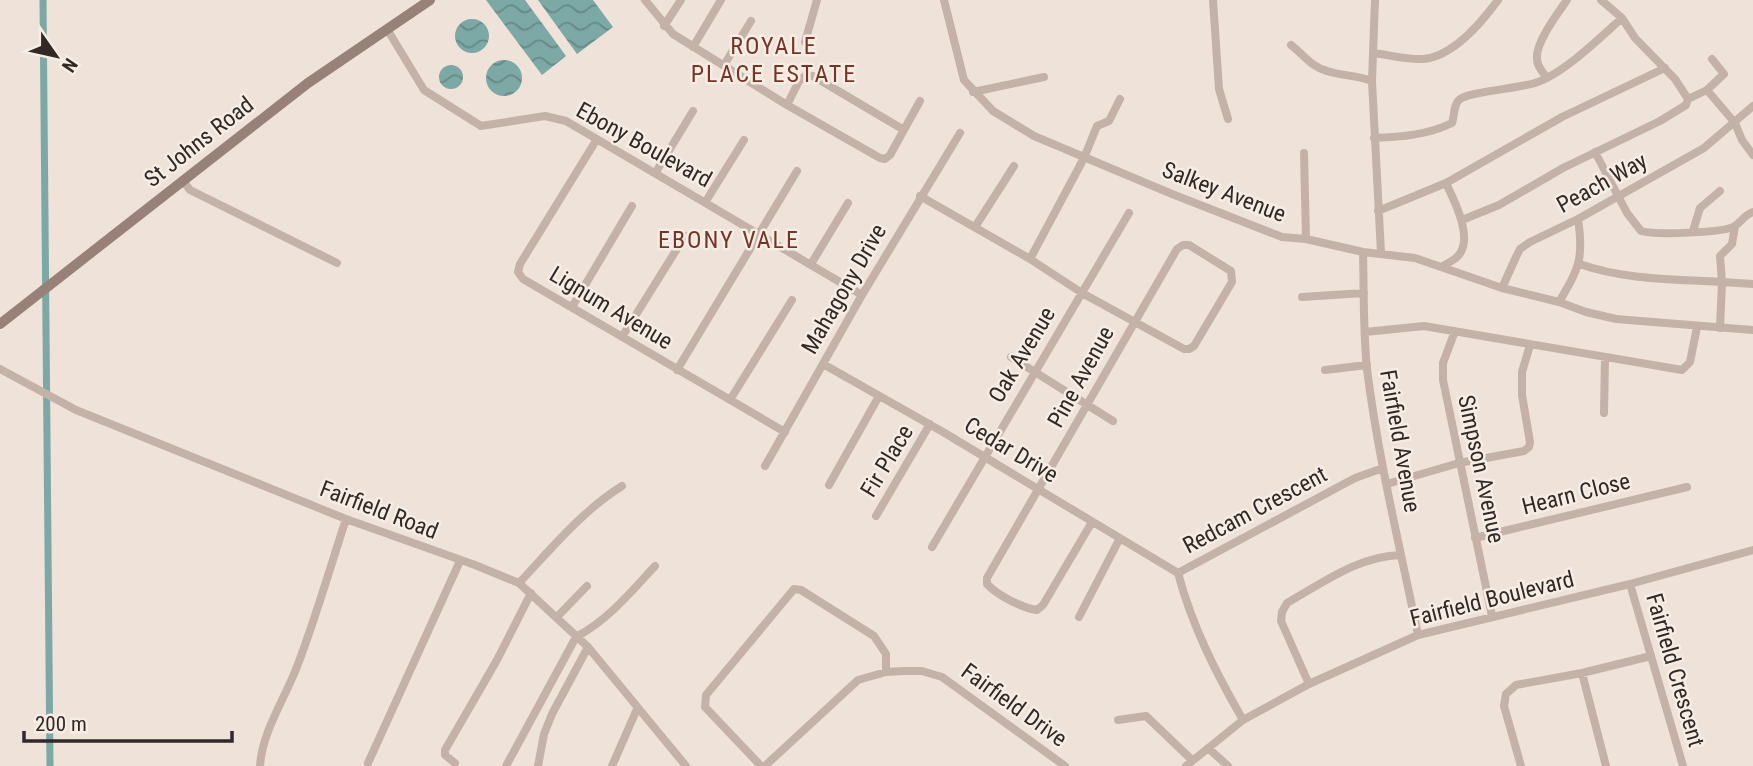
<svg xmlns="http://www.w3.org/2000/svg" width="1753" height="766" viewBox="0 0 1753 766" font-family="'Roboto Condensed',sans-serif">
<style>
.water{fill:url(#water-waves)}
.lines{fill:none;stroke-linecap:round;stroke-linejoin:round}
.canal{stroke:#7ca8a5;stroke-width:7}
.minor{stroke:#c4b1a7;stroke-width:8}
.secondary{stroke:#978179;stroke-width:10}
.labels{text-anchor:middle;dominant-baseline:central;stroke-width:5;stroke-linejoin:round;paint-order:stroke}
.street-label{font-size:23px;fill:#322927;stroke:#f6ede5}
.neighbourhood-label{font-size:24px;letter-spacing:2px;fill:#773429;stroke:#f6ede5}
</style>
<defs>
<pattern id="water-waves" width="16" height="10" patternUnits="userSpaceOnUse" patternTransform="scale(1.75)"><rect width="16" height="10" fill="#7ca8a5"/><path d="M0 5q4-4 8 0t8 0" fill="none" stroke="#668986"/></pattern>
</defs>
<rect width="100%" height="100%" fill="#eee2d9"/>
<path class="water" d="M486,0H525L566,56L542,75Z
M538,0H593L613,27L577,54Z
M455 36a17 17 0 1 1 34 0a17 17 0 1 1-34 0Z
M486 78a18 18 0 1 1 36 0a18 18 0 1 1-36 0Z
M439 77a12 12 0 1 1 24 0a12 12 0 1 1-24 0Z"/>
<g class="lines">
<path class="canal" d="M43,0L50,766"/>
<path class="minor" d="M645,0L673,34L787,105L880,158L885,159L890,155L920,101
M944,0L964,80L993,111L1034,136L1172,194L1282,237L1306,239L1363,252L1415,258L1502,288L1559,302L1586,312L1616,319L1753,330
M1213,0L1219,89L1228,119
M1375,0L1372,81L1381,253
M664,26L681,0
M387,29L424,90L481,126L545,116L566,121L862,295
M805,42L817,0
M1291,45C1303,54 1311,67 1327,71C1342,76 1357,75 1372,81
M693,47L721,0
M1374,53C1389,55 1407,60 1423,59C1453,57 1481,23 1498,0
M724,65L751,21
M1547,78C1543,72 1537,67 1537,59C1535,43 1558,13 1567,0
M1707,90L1735,123L1742,140L1753,155
M973,92L1044,77
M1688,99L1707,90L1724,74L1712,59
M787,105L799,81L805,76H813L904,130
M1374,138C1400,137 1428,135 1452,123C1455,115 1453,104 1460,99C1469,92 1520,88 1535,83C1563,74 1600,38 1622,18
M597,139L520,264L518,272L523,279L785,432
M1595,152L1627,213L1641,231C1655,235 1724,233 1735,226C1742,221 1744,215 1753,212
M1304,153L1306,239
M656,172L693,111
M183,181L190,190L337,263
M920,196L1030,259L1082,293L1184,349H1189L1194,346L1232,282L1231,271L1189,245H1183L1177,249L987,578V584C997,595 1022,608 1037,610L1043,605L1092,522
M706,201L744,140
M1378,211L1446,183L1562,117L1665,68
M1462,220L1499,205L1563,168L1660,121L1686,105L1688,99L1675,79L1635,38L1622,18L1601,0
M975,227L1014,166
M1693,231L1700,208L1720,191
M1363,252C1364,290 1363,330 1367,369C1378,458 1400,547 1418,635
M1030,259L1084,158L1097,126L1109,121L1120,99
M811,264L848,203
M1580,264C1624,280 1675,279 1722,282L1720,256L1732,244L1735,226
M1443,266C1447,263 1453,261 1457,257C1475,240 1454,200 1446,183
M1502,288L1516,257L1520,249L1530,242L1578,219L1704,148L1753,106
M1302,297L1364,293
M1559,302C1579,268 1584,259 1578,219
M572,307L632,206
M1720,328L1722,282L1753,284
M1455,331L1443,363V380L1492,616
M1365,332L1424,326L1682,370L1690,362L1697,327
M622,337L685,236
M1011,357L1113,421
M823,364L943,432L1178,573
M0,369L76,410L346,519L475,565L519,583L588,647L686,766
M677,370L797,171
M1325,370L1367,365
M730,400L792,300
M1604,413L1605,358
M765,466L862,295L960,133
M1387,484L1459,463L1524,451L1529,447L1530,442L1522,395V372L1530,345
M829,485L879,396
M876,516L930,424
M1475,538L1687,487
M932,547L1129,213
M1178,573L1355,478L1383,468
M1178,573C1192,626 1216,673 1243,720
M519,583C551,549 582,511 622,486
M1630,584L1683,766
M557,617L587,586
M1079,617L1120,538
M1582,673L1606,766
M1309,684L1281,621L1282,612L1287,603C1324,582 1359,556 1401,555
M1118,720L1146,716L1192,760
M1208,748L1228,766
M368,763L460,561
M455,763L445,755V750L497,660L531,593
M260,766C262,731 286,697 298,664C316,617 330,568 346,519
M506,766L576,637C608,620 631,592 655,566
M538,766L544,734L552,714L588,647
M612,766L637,709
M761,766L705,707L706,695L794,589L801,590L874,636L886,654V672
M765,766L858,680L886,672L904,671H922L942,677L1065,766
M1186,766L1243,720L1309,684L1418,635L1630,584L1753,550
M1521,766L1504,706L1506,694L1516,685L1582,673L1651,656"/>
<path class="secondary" d="M0,324L308,83L430,0"/>
</g>
<g class="labels">
<g class="street-label">
<text transform="translate(199 142) rotate(-38)">St Johns Road</text>
<text transform="translate(644 145) rotate(29)">Ebony Boulevard</text>
<text transform="translate(1602 183) rotate(-29)">Peach Way</text>
<text transform="translate(1224 192) rotate(21)">Salkey Avenue</text>
<text transform="translate(844 289) rotate(-60)">Mahagony Drive</text>
<text transform="translate(611 308) rotate(31)">Lignum Avenue</text>
<text transform="translate(1022 355) rotate(-59)">Oak Avenue</text>
<text transform="translate(1081 377) rotate(-61)">Pine Avenue</text>
<text transform="translate(1400 441) rotate(80)">Fairfield Avenue</text>
<text transform="translate(1011 450) rotate(31)">Cedar Drive</text>
<text transform="translate(887 461) rotate(-59)">Fir Place</text>
<text transform="translate(1481 469) rotate(78)">Simpson Avenue</text>
<text transform="translate(1576 494) rotate(-14)">Hearn Close</text>
<text transform="translate(379 510) rotate(21)">Fairfield Road</text>
<text transform="translate(1255 510) rotate(-28)">Redcam Crescent</text>
<text transform="translate(1492 599) rotate(-14)">Fairfield Boulevard</text>
<text transform="translate(1675 670) rotate(74)">Fairfield Crescent</text>
<text transform="translate(1014 705) rotate(36)">Fairfield Drive</text>
</g>
<g class="neighbourhood-label">
<text x="774" y="46">ROYALE<tspan x="774" dy="28">PLACE ESTATE</tspan></text>
<text x="729" y="240">EBONY VALE</text>
</g>
</g>
<g transform="translate(56 56) rotate(124)" stroke="#f6ede5" stroke-width="5" paint-order="stroke">
<path d="M0-5L12 26L0 18L-12 26Z" fill="#322927"/>
<text y="-10" font-size="19" font-weight="bold" text-anchor="middle" fill="#322927">N</text>
</g>
<path d="M24 731v10h208v-10" fill="none" stroke="#322927" stroke-width="3.5"/>
<text x="35" y="731" font-size="21" fill="#322927" stroke="#f6ede5" stroke-width="5" paint-order="stroke">200 m</text>
</svg>
